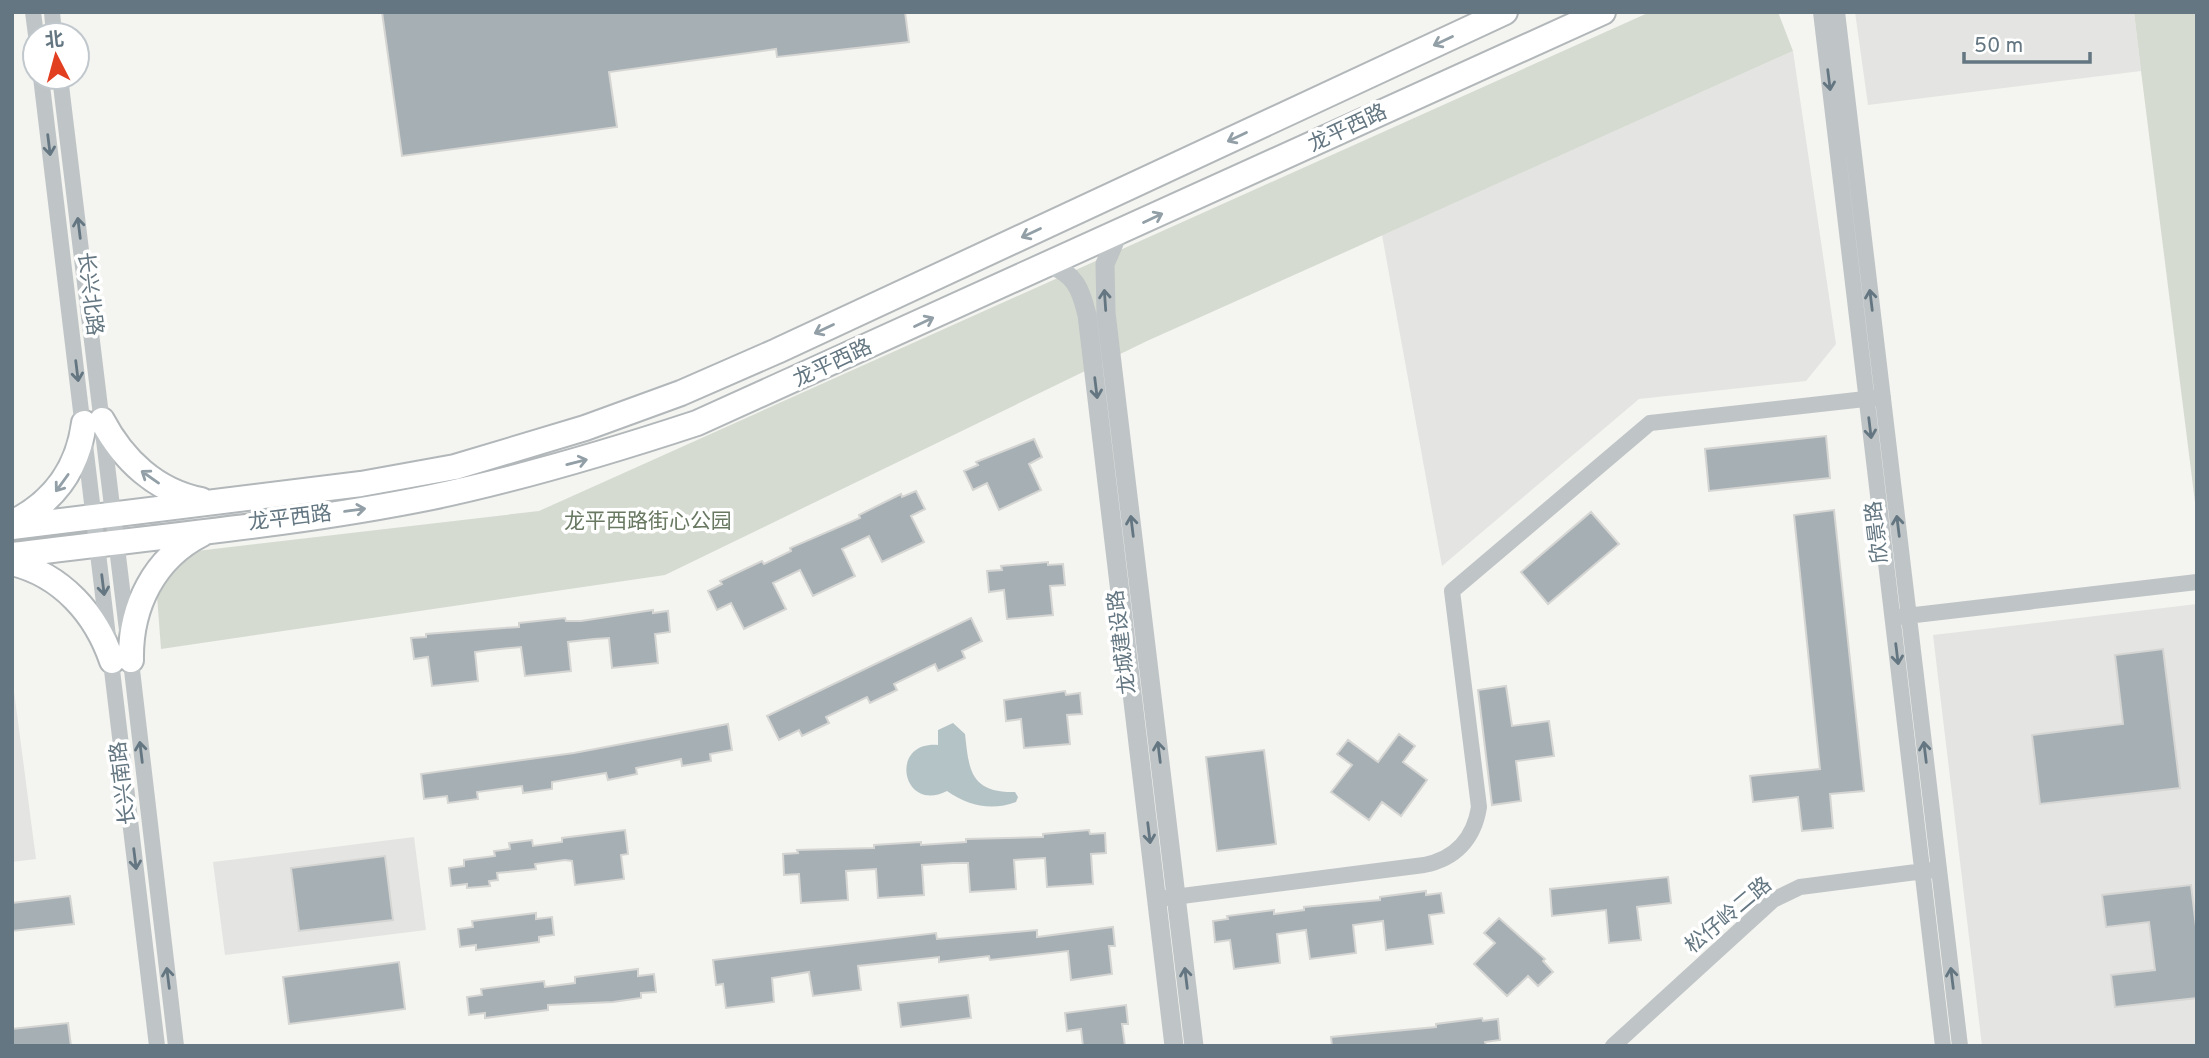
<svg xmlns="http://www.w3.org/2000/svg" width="2209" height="1058" viewBox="0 0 2209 1058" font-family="Overpass,'Noto Sans SC',sans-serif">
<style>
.built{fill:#e4e5e3}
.green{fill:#d5dbd1}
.water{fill:#b4c3c5}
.building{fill:#a6afb3;stroke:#d5d5d3;stroke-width:2}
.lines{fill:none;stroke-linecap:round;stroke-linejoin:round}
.primary-casing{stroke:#b2b7ba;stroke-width:28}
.minor{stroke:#bfc4c6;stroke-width:16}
.tertiary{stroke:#bfc4c6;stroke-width:19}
.primary{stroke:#fff;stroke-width:24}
.oneway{stroke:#929fa7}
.oneway2{stroke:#637681}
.labels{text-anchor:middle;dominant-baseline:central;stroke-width:7;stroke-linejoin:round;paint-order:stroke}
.street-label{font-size:21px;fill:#637681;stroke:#fff}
.park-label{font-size:21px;fill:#687861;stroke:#fff}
</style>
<rect width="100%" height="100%" fill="#f4f4f0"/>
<path class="built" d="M1855,12H2134L2141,71L1868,105Z
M1793,51L1836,344L1806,381L1639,399L1442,566L1382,235Z
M2197,604V1046H1982L1933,635Z
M12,676L36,859L12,862Z
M414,837L426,930L225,955L213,862Z"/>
<path class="green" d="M1650,12H1778L1793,51L1147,341L665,575L161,649L154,556L539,511Z
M2134,12H2197V518L2141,71Z"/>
<path class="water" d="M953,723L965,734C969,768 969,793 1015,792L1018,797L1016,802C992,811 968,806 947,791C902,814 888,741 938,745V730Z"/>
<path class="building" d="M382,12H905L909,42L777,57L776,49L609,72L617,127L402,156Z
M1826,436L1830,478L1709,491L1705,449Z
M1034,439L1042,457L1029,464L1041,490L999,510L987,483L973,490L964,471L978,465L976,462Z
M916,491L925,509L911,516L924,542L882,562L869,536L842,549L855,576L813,596L800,570L773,583L786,609L744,629L731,603L717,610L708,591L722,584L720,581L762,561L764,564L791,551L790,548L860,518L859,515L901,494L902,497Z
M1834,510L1864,791L1830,794L1833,828L1802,831L1798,797L1753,802L1750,776L1820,769L1794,515Z
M1591,512L1619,544L1548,604L1521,572Z
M1048,562V565L1063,564L1065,585L1050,586L1053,615L1007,619L1004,590L989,592L987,571L1002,570L1001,566Z
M653,610V613L668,611L670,632L655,634L658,663L612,668L609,638L594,639L568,642L571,671L525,676L521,647L490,650L475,652L478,681L432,686L428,657L414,659L411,638L426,637V634L504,628L519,627V623L565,618L566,621H581Z
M971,618L982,641L962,651L965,658L938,671L935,664L894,684L897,690L870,703L867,697L826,717L829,723L802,736L799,730L779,740L767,716Z
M2163,649L2180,788L2040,804L2032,735L2123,724L2115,655Z
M1506,686L1512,726L1549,721L1554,756L1516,761L1521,801L1492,805L1478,690Z
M1065,691L1066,695L1080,693L1082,714L1067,715L1070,744L1024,748L1021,719L1006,721L1004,700Z
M728,724L732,750L710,754L711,761L682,766L681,759L636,768L637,774L608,780L606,773L552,782V789L523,793L522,786L477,792L478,799L448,803L447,796L424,799L421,774L574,753Z
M1399,734L1415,746L1403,762L1427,780L1401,816L1382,802L1369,820L1331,792L1352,765L1337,754L1348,740L1378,762Z
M1264,750L1276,844L1217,851L1206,757Z
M625,830L628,854L621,855L624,879L575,885L572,861L565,860L535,864L536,869L497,873L498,880L489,881L490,886L467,888V884L451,886L449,868L464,866V860L495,856L494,851L510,849L509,843L532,840L533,846L562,842V838Z
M1089,830L1090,834L1105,833L1106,853L1091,854L1093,884L1047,887L1045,858L1014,860L1016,889L970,892L968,863H953L922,865L924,895L878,898L876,869L846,871L848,900L801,903L799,874L784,875L783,854L798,853L797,850L874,848V845L921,842V845L966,842V839L1043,837V834Z
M385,856L393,920L299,931L291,868Z
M1668,877L1671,903L1637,907L1641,940L1609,943L1606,910L1552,916L1550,889Z
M2191,885L2197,935V998L2115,1007L2111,975L2155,970L2149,922L2106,927L2102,895Z
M1426,891V895L1441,893L1444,913L1429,915L1433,944L1386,950L1383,921L1353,925L1356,953L1310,959L1306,930L1277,934L1280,963L1234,969L1230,940L1215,942L1213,921L1228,919L1227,916L1274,910V914L1304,910V907L1380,900V897Z
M70,896L74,924L12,931V903Z
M536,913V919L552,917L554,935L539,937V942L476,950V945L460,947L458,929L473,927L472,921Z
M1499,918L1545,959L1543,961L1553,972L1538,986L1528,976L1507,996L1474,964L1495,943L1484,933Z
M1113,927L1115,946H1109L1112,974L1071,980L1068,951L990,960L989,956L939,962V957L858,966L861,990L813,996L809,972L772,978L774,1002L726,1008L723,984L716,985L713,960L936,933L937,939L1037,930V937Z
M399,962L405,1009L289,1024L283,977Z
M638,969V976L654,974L656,992L641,993V998L613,1002L548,1005V1010L485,1018V1013L469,1015L467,997L482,995L481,989L544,981L545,987L575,983V977Z
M968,995L971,1018L901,1027L898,1003Z
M1126,1005L1128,1024H1122L1125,1046H1083L1081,1029L1067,1031L1065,1013Z
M1482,1018L1483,1021L1498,1019L1500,1040L1485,1042L1486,1046H1332L1331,1037L1436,1027V1024Z
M68,1023L71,1046H12V1029Z"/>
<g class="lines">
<g class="primary-casing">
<path id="primary" d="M102,420C123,460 156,491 201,500
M12,523C54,502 78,469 84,423
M12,527L361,484L455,467L585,428L681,393L777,351L1505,12
M12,555C152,537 294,525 432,497C522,478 609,452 697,423L1603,12
M12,563C62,575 96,614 112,661
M131,660C130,607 154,558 202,534"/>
</g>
<path class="minor" d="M33,12L36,35
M52,12L54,35
M1821,12L1943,1046
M1837,12L1960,1046
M41,77L157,1046
M60,77L127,630
M1898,617L2197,582
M130,653L176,1046
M1166,898L1424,865C1455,859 1474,839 1479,807L1452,591L1650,423L1883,397
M1613,1046L1773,900L1800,887L1932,870"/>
<path class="tertiary" d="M1118,234L1105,264L1106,313L1194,1046
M1049,265C1075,273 1081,290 1087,315L1174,1046"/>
<use href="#primary" class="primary"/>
</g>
<defs><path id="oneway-shaft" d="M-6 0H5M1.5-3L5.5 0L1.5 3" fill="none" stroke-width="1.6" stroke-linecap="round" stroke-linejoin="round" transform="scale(1.75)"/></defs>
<g class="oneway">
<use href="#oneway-shaft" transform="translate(1443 41) rotate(155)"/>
<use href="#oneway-shaft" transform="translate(1237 137) rotate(155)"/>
<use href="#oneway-shaft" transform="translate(1153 218) rotate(-25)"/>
<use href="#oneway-shaft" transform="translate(1031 233) rotate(155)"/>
<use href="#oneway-shaft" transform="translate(924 322) rotate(-25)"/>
<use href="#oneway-shaft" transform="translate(824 329) rotate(155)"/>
<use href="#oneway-shaft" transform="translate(577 462) rotate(-14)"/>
<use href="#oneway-shaft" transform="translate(150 477) rotate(-145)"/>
<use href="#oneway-shaft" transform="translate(62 483) rotate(126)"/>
<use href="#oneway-shaft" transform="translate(355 510) rotate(-8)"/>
</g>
<g class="oneway2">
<use href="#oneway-shaft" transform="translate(1829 80) rotate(83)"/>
<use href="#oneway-shaft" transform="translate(49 145) rotate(83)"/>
<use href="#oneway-shaft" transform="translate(79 228) rotate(-97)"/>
<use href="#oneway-shaft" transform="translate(1105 300) rotate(-94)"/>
<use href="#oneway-shaft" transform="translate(1871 300) rotate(-97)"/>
<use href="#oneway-shaft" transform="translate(77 371) rotate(83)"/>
<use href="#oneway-shaft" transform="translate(1096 388) rotate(83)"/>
<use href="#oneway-shaft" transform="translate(1870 428) rotate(83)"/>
<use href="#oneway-shaft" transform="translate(1132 526) rotate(-97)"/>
<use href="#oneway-shaft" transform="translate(1898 526) rotate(-97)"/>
<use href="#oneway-shaft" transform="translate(103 585) rotate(83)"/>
<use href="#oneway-shaft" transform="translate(1897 654) rotate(83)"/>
<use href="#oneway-shaft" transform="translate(141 752) rotate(-97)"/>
<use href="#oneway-shaft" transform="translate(1159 752) rotate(-97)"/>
<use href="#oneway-shaft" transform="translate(1925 752) rotate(-97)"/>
<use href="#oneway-shaft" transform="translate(1149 833) rotate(83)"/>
<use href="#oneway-shaft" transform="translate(135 859) rotate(83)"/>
<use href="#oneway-shaft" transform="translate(168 978) rotate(-97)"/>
<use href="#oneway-shaft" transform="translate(1186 978) rotate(-97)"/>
<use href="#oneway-shaft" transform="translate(1952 978) rotate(-97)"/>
</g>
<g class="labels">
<g class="street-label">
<text transform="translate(1348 129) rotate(-25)">龙平西路</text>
<text transform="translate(89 294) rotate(83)">长兴北路</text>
<text transform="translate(833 364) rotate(-25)">龙平西路</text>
<text transform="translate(290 519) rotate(-7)">龙平西路</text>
<text transform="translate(1878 532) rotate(-97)">欣景路</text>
<text transform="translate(1123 642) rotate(-97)">龙城建设路</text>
<text transform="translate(124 783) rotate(-97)">长兴南路</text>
<text transform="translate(1729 916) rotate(-40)">松仔岭二路</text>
</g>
<g class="park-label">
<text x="648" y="522">龙平西路街心公园</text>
</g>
</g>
<rect width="2209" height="1058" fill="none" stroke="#637681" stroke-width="28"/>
<g transform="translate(56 56) rotate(354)"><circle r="33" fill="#ffffff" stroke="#c1c8cd" stroke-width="2"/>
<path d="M0-5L12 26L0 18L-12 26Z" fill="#e23f21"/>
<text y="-10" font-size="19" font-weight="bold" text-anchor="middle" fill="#637681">北</text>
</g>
<path d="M1964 52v10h126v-10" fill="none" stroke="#637681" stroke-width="3.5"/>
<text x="1974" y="52" font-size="21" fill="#637681" stroke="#ffffff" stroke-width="5" paint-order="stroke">50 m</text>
</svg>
